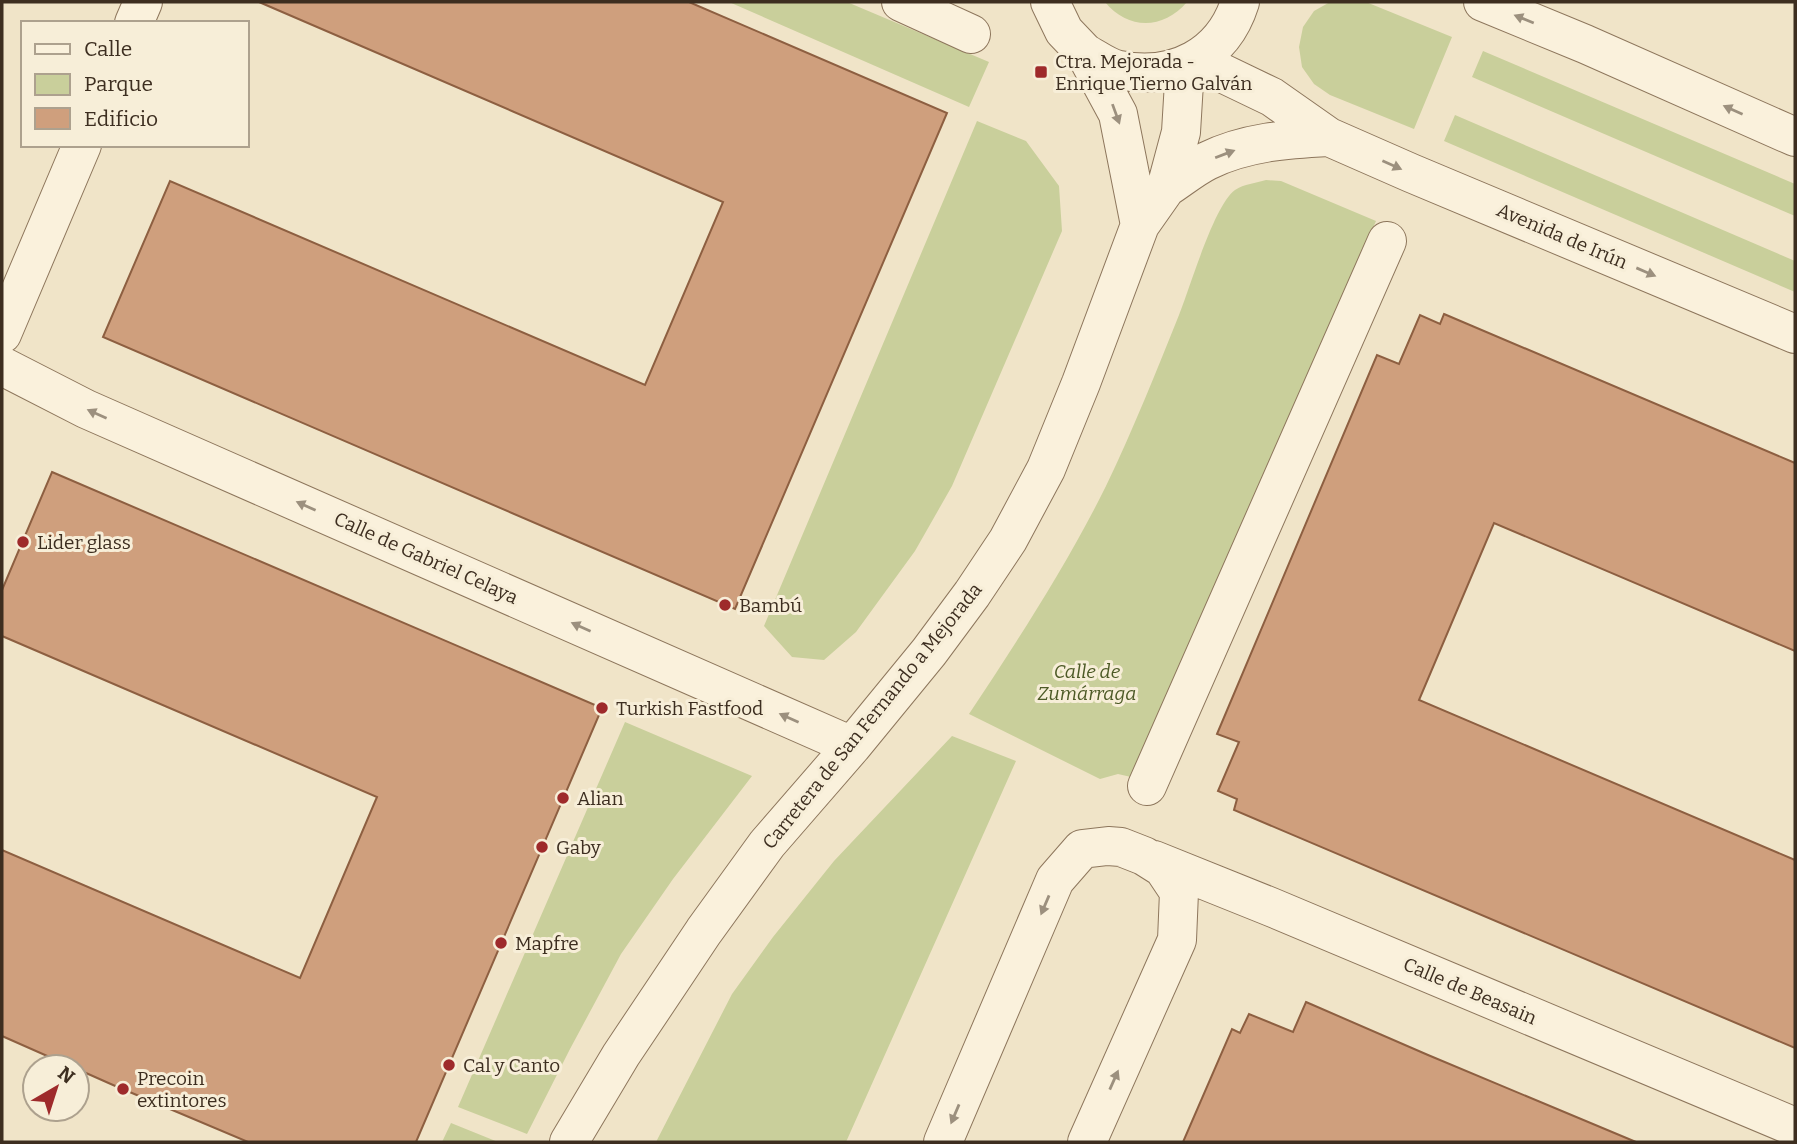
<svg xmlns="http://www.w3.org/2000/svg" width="1797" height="1144" viewBox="0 0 1797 1144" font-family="Bitter,serif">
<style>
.green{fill:#c9cf9b}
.building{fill:#cf9f7d;stroke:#8d5f41;stroke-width:2}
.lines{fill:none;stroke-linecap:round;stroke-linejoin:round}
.minor-casing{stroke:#8d765c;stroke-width:40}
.minor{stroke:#faf1dc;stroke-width:38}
.oneway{fill:#9c907e}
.poi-dot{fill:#9e2a2b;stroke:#f7eed8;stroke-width:2.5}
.labels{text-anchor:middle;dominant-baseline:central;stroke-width:6;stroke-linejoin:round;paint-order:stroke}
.poi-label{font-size:19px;fill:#3d2e20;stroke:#f7eed8;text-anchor:start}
.street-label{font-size:19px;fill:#3d2e20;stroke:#f7eed8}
.park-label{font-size:19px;font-style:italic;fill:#4d5a26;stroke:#f7eed8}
</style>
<rect width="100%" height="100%" fill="#f0e4c8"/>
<path class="green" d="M729,2H847L989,62L969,107Z
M1105,2H1187C1163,30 1128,30 1105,2Z
M1330,2H1366L1452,37L1414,129L1330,95L1314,84L1302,67L1299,47L1303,27L1314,11Z
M1483,51L1795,184V216L1472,77Z
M1455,115L1795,261V292L1444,141Z
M977,121L1026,141L1059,186L1062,231L952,486L915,551L856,632L824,660L792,657L764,626Z
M1266,180L1281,181L1376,221L1136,772L1131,777L1118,774L1100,779L969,714C1018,640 1067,565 1106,486C1133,430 1156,372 1179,315C1190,288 1214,205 1235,190C1244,184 1256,183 1266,180Z
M625,722L752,776L673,879L621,954L570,1049L527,1134L458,1107Z
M952,736L1016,761L846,1142H656L732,994L773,937L834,861Z
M451,1123L498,1142H442Z"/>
<path class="building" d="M259,2H689L947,113L735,609L103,337L170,181L645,385L723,202Z
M1444,314L1795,463V651L1494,523L1419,700L1795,860V1048L1234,810L1237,799L1218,791L1239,742L1217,734L1377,355L1399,364L1420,315L1440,324Z
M52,472L602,708L416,1142H248L113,1085L77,1069V1067H72L2,1036V850L300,978L377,797L2,636V590Z
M1306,1002L1428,1055L1636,1142H1183L1232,1029L1240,1033L1249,1014L1293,1032Z"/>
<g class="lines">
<g class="minor-casing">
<path id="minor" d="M901,2L971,34
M1050,2L1064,31L1085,53L1118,114L1140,225
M1483,2L1585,44L1795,137
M134,23L143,2
M1085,53C1096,59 1108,68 1119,70C1174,81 1223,56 1240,2
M1195,60L1272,97L1329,137L1411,173L1795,334
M1166,188C1180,179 1193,168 1207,161C1245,142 1288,139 1329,137
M2,334L82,145
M2,366L86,409L852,746
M1147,786L1387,241
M1154,860L1271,907L1795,1127
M569,1142L621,1055L704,931L767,844L852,746L929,652L972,594L1008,540L1046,469L1081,383L1140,225L1166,188L1181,132L1185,66
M943,1142L1055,880L1082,849L1108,846L1121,847L1144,856L1163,868L1179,892L1177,940L1087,1142"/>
</g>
<use href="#minor" class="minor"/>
</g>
<defs><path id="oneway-solid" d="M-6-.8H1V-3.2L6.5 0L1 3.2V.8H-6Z" transform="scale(1.75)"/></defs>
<g class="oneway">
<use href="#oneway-solid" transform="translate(1524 19) rotate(-158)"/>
<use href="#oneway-solid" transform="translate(1733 110) rotate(-156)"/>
<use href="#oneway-solid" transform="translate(1116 114) rotate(70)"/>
<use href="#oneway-solid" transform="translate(1225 154) rotate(-21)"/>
<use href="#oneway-solid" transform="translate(1392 165) rotate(24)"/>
<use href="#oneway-solid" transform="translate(1646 272) rotate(23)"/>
<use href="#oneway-solid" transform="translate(97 414) rotate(-156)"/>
<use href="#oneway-solid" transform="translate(306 506) rotate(-156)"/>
<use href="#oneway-solid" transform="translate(581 627) rotate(-156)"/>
<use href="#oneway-solid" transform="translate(789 718) rotate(-156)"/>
<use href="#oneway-solid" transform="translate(1045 905) rotate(113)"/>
<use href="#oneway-solid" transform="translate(1114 1080) rotate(-66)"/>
<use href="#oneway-solid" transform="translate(955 1114) rotate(113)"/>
</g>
<g class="poi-dot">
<rect x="1034" y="65" width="14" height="14" rx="3.5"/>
<circle cx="23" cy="542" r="7"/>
<circle cx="725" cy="605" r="7"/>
<circle cx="602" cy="708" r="7"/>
<circle cx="563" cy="798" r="7"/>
<circle cx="542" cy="847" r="7"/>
<circle cx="501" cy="943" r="7"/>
<circle cx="449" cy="1065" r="7"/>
<circle cx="123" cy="1089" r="7"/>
</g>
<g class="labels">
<g class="poi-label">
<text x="1055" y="61">Ctra. Mejorada -<tspan x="1055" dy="22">Enrique Tierno Galván</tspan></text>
<text x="37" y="542">Lider glass</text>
<text x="739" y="605">Bambú</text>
<text x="616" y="708">Turkish Fastfood</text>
<text x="577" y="798">Alian</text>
<text x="556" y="847">Gaby</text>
<text x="515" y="943">Mapfre</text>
<text x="463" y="1065">Cal y Canto</text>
<text x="137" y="1078">Precoin<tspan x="137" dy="22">extintores</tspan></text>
</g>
<g class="street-label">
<text transform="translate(1562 236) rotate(23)">Avenida de Irún</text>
<text transform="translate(426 558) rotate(24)">Calle de Gabriel Celaya</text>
<text transform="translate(872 716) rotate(-51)">Carretera de San Fernando a Mejorada</text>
<text transform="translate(1470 991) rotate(23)">Calle de Beasain</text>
</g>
<g class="park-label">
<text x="1087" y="671">Calle de<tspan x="1087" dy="22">Zumárraga</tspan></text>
</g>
</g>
<rect width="1797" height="1144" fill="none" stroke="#3d2e20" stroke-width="7"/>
<rect x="21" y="21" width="228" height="126" fill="#f7eed8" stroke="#ada18e" stroke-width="2"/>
<rect x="35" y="44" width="35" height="10" fill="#faf1dc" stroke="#ada18e" stroke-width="2"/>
<text x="84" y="56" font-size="21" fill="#3d2e20">Calle</text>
<rect x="35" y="74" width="35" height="21" fill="#c9cf9b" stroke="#ada18e" stroke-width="2"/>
<text x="84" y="91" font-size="21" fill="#3d2e20">Parque</text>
<rect x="35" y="108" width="35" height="21" fill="#cf9f7d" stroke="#ada18e" stroke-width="2"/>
<text x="84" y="126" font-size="21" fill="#3d2e20">Edificio</text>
<g transform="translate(56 1088) rotate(39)"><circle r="33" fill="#f7eed8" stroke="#ada18e" stroke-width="2"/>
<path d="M0-5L12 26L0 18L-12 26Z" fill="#9e2a2b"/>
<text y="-10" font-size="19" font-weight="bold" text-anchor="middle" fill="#3d2e20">N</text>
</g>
</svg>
